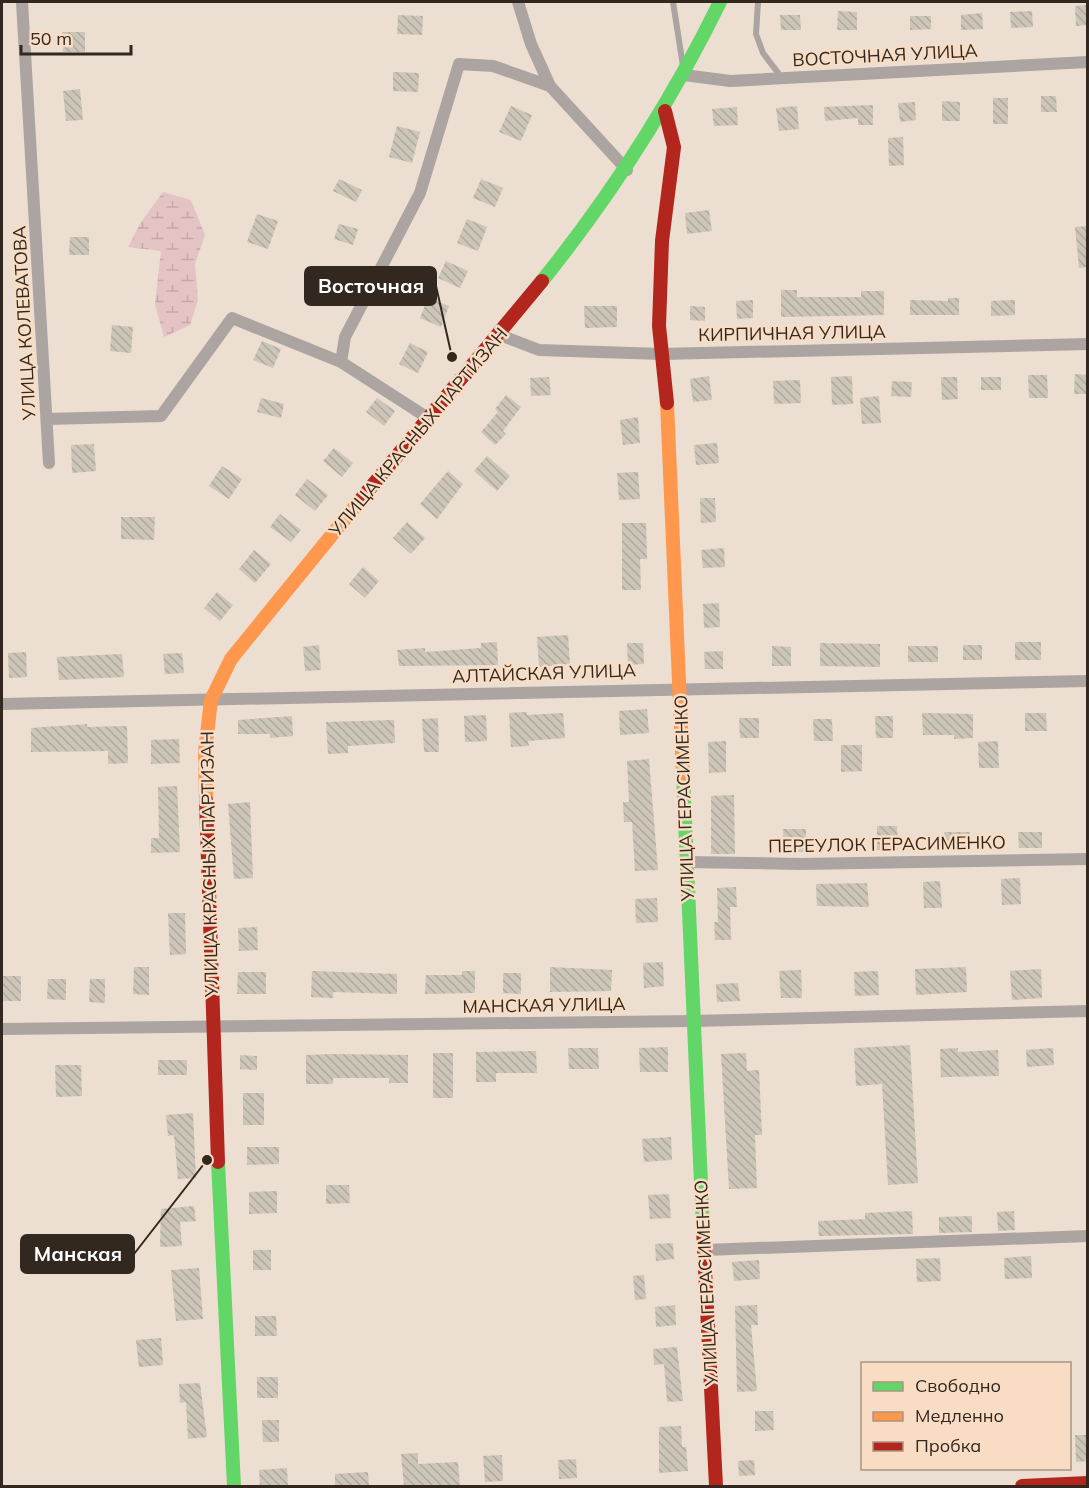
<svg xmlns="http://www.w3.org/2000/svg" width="1089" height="1488" viewBox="0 0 1089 1488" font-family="Mulish,sans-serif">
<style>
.wetland{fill:url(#wetland-marsh)}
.building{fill:url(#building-back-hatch)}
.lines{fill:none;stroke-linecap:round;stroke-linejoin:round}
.lane{stroke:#aba4a1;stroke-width:6}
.street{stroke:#aba4a1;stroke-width:12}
.fast{stroke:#63d668;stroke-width:14}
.slow{stroke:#ff974d;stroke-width:14}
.jam{stroke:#b3261e;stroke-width:14}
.labels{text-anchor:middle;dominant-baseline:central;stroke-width:5;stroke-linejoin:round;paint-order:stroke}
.street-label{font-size:18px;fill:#32281f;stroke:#f8ddc4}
.leader{fill:none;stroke:#32281f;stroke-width:2}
.callout-dot{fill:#32281f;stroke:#f8ddc4;stroke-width:2}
.callout{fill:#32281f;stroke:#32281f;stroke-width:2}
.callout-label{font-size:20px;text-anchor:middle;font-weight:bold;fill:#fff}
</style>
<defs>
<pattern id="wetland-marsh" width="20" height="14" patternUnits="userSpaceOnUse" patternTransform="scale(1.5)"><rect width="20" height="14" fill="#e4c3c4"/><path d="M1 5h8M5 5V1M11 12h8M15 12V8" fill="none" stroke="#c4a8a8"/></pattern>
<pattern id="building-back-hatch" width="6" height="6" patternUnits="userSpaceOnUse" patternTransform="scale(1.5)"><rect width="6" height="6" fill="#ccc5b8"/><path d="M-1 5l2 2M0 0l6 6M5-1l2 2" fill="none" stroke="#b0a99e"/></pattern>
</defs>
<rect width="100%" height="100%" fill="#ecded0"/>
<path class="wetland" d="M163,192L191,200L205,235L195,264L198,300L190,325L164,337L155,304L161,251L128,247L141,222Z"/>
<path class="building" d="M1088,5V25L1076,26L1075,6Z
M838,11L857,12V30H837Z
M1032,11L1033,27L1011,28L1010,12Z
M982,13L983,29L961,30V15Z
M398,15L423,16L422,35L397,34Z
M780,15H800L801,30H781Z
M910,16H931V29L910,30Z
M62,32H85V52H63Z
M393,72L419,73L418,92L393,91Z
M80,89L83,120L66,121L63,91Z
M1041,96H1056L1057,112H1041Z
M993,98H1008V124H993Z
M942,101L960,102V121H942Z
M915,102L916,120L900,122L898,103Z
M873,105V125H858V118L825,121L824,107Z
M511,106L532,115L521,141L499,132Z
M797,106L799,129L779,131L776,108Z
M737,107L738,125L714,126L712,109Z
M397,126L420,132L412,163L389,157Z
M903,137L904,165L889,166L888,138Z
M339,179L362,190L356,202L333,191Z
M481,179L503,188L495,207L473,198Z
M709,210L712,231L687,234L685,213Z
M257,214L278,221L268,249L247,242Z
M467,219L487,227L478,251L457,243Z
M339,224L358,229L353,245L334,239Z
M1088,226V267L1079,268L1075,227Z
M70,237H89V255H69Z
M446,261L468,271L460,288L438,278Z
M781,290H797V297H861V291H884V315L781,317Z
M428,298L449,306L441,327L420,318Z
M948,298H959V315H910V300L948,301Z
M753,300V318L737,319L736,301Z
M1015,300V315L991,316V301Z
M584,306H617V327L585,328Z
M690,306L705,307V321L690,320Z
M112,325L133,327L131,353L110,351Z
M262,341L281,349L273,368L253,360Z
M410,343L428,352L418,373L399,364Z
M1075,374L1088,375V394H1074Z
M1028,375H1047L1048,398H1029Z
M709,376L712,400L693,402L690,379Z
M852,376L853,404L832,405L831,377Z
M549,377L551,395L531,396L530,378Z
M941,377H957L958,399L942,400Z
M981,377H1001V390H981Z
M800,380L801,403L774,404L773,381Z
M892,381L912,382L911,397L891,396Z
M506,395L521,407L503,431L506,434L495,445L481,432L498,412L495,409Z
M879,396L881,423L862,424L860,398Z
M261,398L284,404L281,418L257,412Z
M377,398L395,411L384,426L366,412Z
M638,417L640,443L623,445L620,420Z
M717,443L719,463L696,465L694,445Z
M94,444L96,471L72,473L71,445Z
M334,448L353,463L342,477L323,461Z
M487,456L510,476L497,491L474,471Z
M222,466L242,479L229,499L209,486Z
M448,471L463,484L437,519L420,504Z
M638,472L640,499L619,500L617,473Z
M307,479L328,495L315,511L295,495Z
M700,498H715L716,522L701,523Z
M280,514L301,530L291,542L270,527Z
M121,517H155L154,540L121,539Z
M407,522L425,538L411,554L393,538Z
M622,523H646L647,559H640L641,590H622Z
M724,548L725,567L703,568L701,550Z
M254,550L271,564L255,583L239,569Z
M363,567L379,581L365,598L349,584Z
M217,592L233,605L220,621L204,608Z
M719,603L720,627L704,628L703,604Z
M568,635L570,664L539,667L537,637Z
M497,642L498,665L399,666L397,650L425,648V652L481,648V643Z
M1015,642H1041V660H1015Z
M627,643H643L644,664L628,665Z
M820,643L880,644V667L820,666Z
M319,645L321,670L305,671L303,647Z
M963,645H982V660H963Z
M772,646L791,647V666H772Z
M908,646H938V662H908Z
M723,651V669H705L704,652Z
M26,652L27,677L9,678L8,653Z
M182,653L184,673L165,674L163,654Z
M122,654L124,677L59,680L57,657Z
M647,709L649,733L620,735L619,711Z
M527,712V715L563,713L565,738L528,741L529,746L511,747L509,713Z
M922,713L973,714V738L954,739V735H923Z
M1025,713H1046L1047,731H1025Z
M486,715L487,741L465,742L464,716Z
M292,716L293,736L270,738V734H238V720Z
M875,716H893V738H876Z
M438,718L439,752H424L422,719Z
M739,718H759V738H740Z
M813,719H832L833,741H814Z
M394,720L395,743L348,746V753L328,754L326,722Z
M87,724V727L127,726L128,763L108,764V751L31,752V728Z
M179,739L180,763L151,764V740Z
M726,741V772L709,773L708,742Z
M998,741L999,768H979L978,742Z
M841,745H862V771L841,772Z
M649,759L658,870L635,871L632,822H624L623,802H629L627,761Z
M177,786L180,852L151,853V838H159L158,787Z
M734,795L735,854H711V796Z
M250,802L253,878L234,879L228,804Z
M877,826H897L898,850H877Z
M783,829H806V852H784Z
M944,832H970V849L944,850Z
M1018,832H1042V848H1019Z
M1020,878L1021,904L1002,905L1001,879Z
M940,881L942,908H924L923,882Z
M867,883L869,907L817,906L816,884Z
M736,887L737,907H730L731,940H715L714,922H718L717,888Z
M657,898L658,922L636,923L635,899Z
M168,913H185L186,954L170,955Z
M257,927L258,950L239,951L238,928Z
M663,962L664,986L644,988L643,963Z
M134,967H149V995L133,994Z
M550,967L612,970L611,991L550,992Z
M966,967L967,992L916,995L915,969Z
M1041,969L1042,998L1012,1000L1010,971Z
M801,970L802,998H781L779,971Z
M312,971L397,974V994L333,992V998L311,997Z
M462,971H475V993L425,994L426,975H462Z
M878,971L879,995L855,996L854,972Z
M238,972H266V994H237Z
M503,973H521V994L503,993Z
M2,976H21V1001H2Z
M48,979H66V1000L47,999Z
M90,979H105V1003L89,1002Z
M738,983L740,1001L717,1002L716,984Z
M910,1045L918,1183L888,1185L882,1084L856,1086L854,1048Z
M668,1047V1072H640L639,1048Z
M568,1048H598L599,1069H569Z
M958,1048V1052L998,1050L999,1076L941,1077L940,1049Z
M1053,1048L1054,1065L1027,1067L1026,1050Z
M536,1051L537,1073H496V1082H476V1052Z
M433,1053H453V1098H433Z
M746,1053L747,1071L759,1070L762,1135H755L757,1188L729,1189L721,1054Z
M333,1054L408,1055V1083H389V1078H333V1084H306V1055Z
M240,1055L257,1056V1070L240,1069Z
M158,1060H187V1075H158Z
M55,1065H81L82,1096L56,1097Z
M243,1093H264V1125H243Z
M193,1113L196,1178L178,1179L174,1135L168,1136L166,1115Z
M671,1137L672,1160L644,1162L642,1139Z
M247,1147H279V1164L247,1165Z
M326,1185H349L350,1203L326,1204Z
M277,1191V1213L249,1214V1192Z
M669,1194L671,1218L650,1219L648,1195Z
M194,1206L196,1221L180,1222L182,1246L160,1247L161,1209Z
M912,1211L913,1234L819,1236L818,1221L865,1219V1213Z
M1014,1211L1015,1230L998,1231L997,1212Z
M972,1216V1232L939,1233V1217Z
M673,1243L674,1259L656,1261L655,1244Z
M253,1250H271V1270H253Z
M1031,1256L1032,1278L1005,1279L1004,1258Z
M940,1258L941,1281L917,1282L916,1259Z
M759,1260L760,1279L734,1281L732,1262Z
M199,1268L203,1319L176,1321L171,1270Z
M644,1275L646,1299L635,1300L633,1276Z
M675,1305L676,1325L656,1327L655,1307Z
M757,1305L758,1325H751L757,1391L737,1392L735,1306Z
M255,1316H276L277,1336H255Z
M161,1338L163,1365L139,1367L136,1340Z
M677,1347L683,1401L667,1402L664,1364L654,1365L653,1349Z
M257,1377H278V1398H257Z
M200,1383L207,1437L188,1439L186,1402L180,1403L179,1384Z
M755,1411H773L774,1430L755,1431Z
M262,1420H279V1442H263Z
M681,1426L682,1447H686L688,1471L659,1473V1427Z
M1075,1435H1088V1461L1076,1462Z
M418,1453V1464L458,1462L460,1486H404L401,1454Z
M502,1455L503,1481L485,1482L483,1456Z
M576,1459L577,1478L559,1479L558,1460Z
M754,1460L755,1475L739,1476L738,1461Z
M287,1468L288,1486H260L259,1470Z
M368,1472L369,1486H335V1474Z"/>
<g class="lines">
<path class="lane" d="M673,2L683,66
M758,2L756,34L763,53L782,78"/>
<path class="street" d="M22,2L49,463
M518,2L531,44L550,86L627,170
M684,75L730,81L1088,62
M500,335L539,350L662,354L1088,344
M341,362L345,337L420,193L459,64L493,66L550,86
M47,419L161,416L232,318L341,362L428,418
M2,704L1088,681
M686,862L801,864L1088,859
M2,1029L693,1021L1088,1011
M705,1250L1088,1236"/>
<path class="fast" d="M542,281C612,194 671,102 720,2
M683,774L703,1229
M218,1162L234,1486"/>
<path class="slow" d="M667,403L683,774
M206,800L205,752L211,700L231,659L357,504"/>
<path class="jam" d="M665,111L674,147L662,241L659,326L667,403
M357,504L542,281
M206,800L218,1162
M703,1229L716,1486
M1022,1486L1088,1483"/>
</g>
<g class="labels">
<g class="street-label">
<text transform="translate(885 55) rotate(-3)">ВОСТОЧНАЯ УЛИЦА</text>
<text transform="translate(24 323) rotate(-93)">УЛИЦА КОЛЕВАТОВА</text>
<text transform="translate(792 333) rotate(-1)">КИРПИЧНАЯ УЛИЦА</text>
<text transform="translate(418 432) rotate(-50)">УЛИЦА КРАСНЫХ ПАРТИЗАН</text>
<text transform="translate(544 673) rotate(-2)">АЛТАЙСКАЯ УЛИЦА</text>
<text transform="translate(684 798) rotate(-92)">УЛИЦА ГЕРАСИМЕНКО</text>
<text transform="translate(887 844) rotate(-1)">ПЕРЕУЛОК ГЕРАСИМЕНКО</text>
<text transform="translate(209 864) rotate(-91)">УЛИЦА КРАСНЫХ ПАРТИЗАН</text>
<text transform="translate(544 1005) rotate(-1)">МАНСКАЯ УЛИЦА</text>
<text transform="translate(706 1283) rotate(-93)">УЛИЦА ГЕРАСИМЕНКО</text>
</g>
</g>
<path class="leader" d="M452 357L436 286M207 1160L134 1254"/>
<g class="callout-dot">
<circle cx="452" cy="357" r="6"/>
<circle cx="207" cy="1160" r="6"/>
</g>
<g class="callout">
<rect x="305" y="267" width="131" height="38" rx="6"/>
<rect x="21" y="1235" width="113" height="38" rx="6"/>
</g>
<g class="callout-label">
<text x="371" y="293">Восточная</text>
<text x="78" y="1261">Манская</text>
</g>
<rect width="1089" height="1488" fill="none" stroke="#32281f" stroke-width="6"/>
<rect x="861" y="1362" width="210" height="108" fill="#f8ddc4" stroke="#a99582" stroke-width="1.5"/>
<rect x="873" y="1382" width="30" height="9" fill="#63d668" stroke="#a99582" stroke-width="1.5"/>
<text x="915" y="1392" font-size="18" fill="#32281f">Свободно</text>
<rect x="873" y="1412" width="30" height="9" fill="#ff974d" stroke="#a99582" stroke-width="1.5"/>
<text x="915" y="1422" font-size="18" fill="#32281f">Медленно</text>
<rect x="873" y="1442" width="30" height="9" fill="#b3261e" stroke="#a99582" stroke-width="1.5"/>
<text x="915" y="1452" font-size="18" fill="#32281f">Пробка</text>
<path d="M21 45v9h110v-9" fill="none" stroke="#32281f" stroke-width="3"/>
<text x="30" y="45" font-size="18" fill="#32281f" stroke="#f8ddc4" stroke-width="4.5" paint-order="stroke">50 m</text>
</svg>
